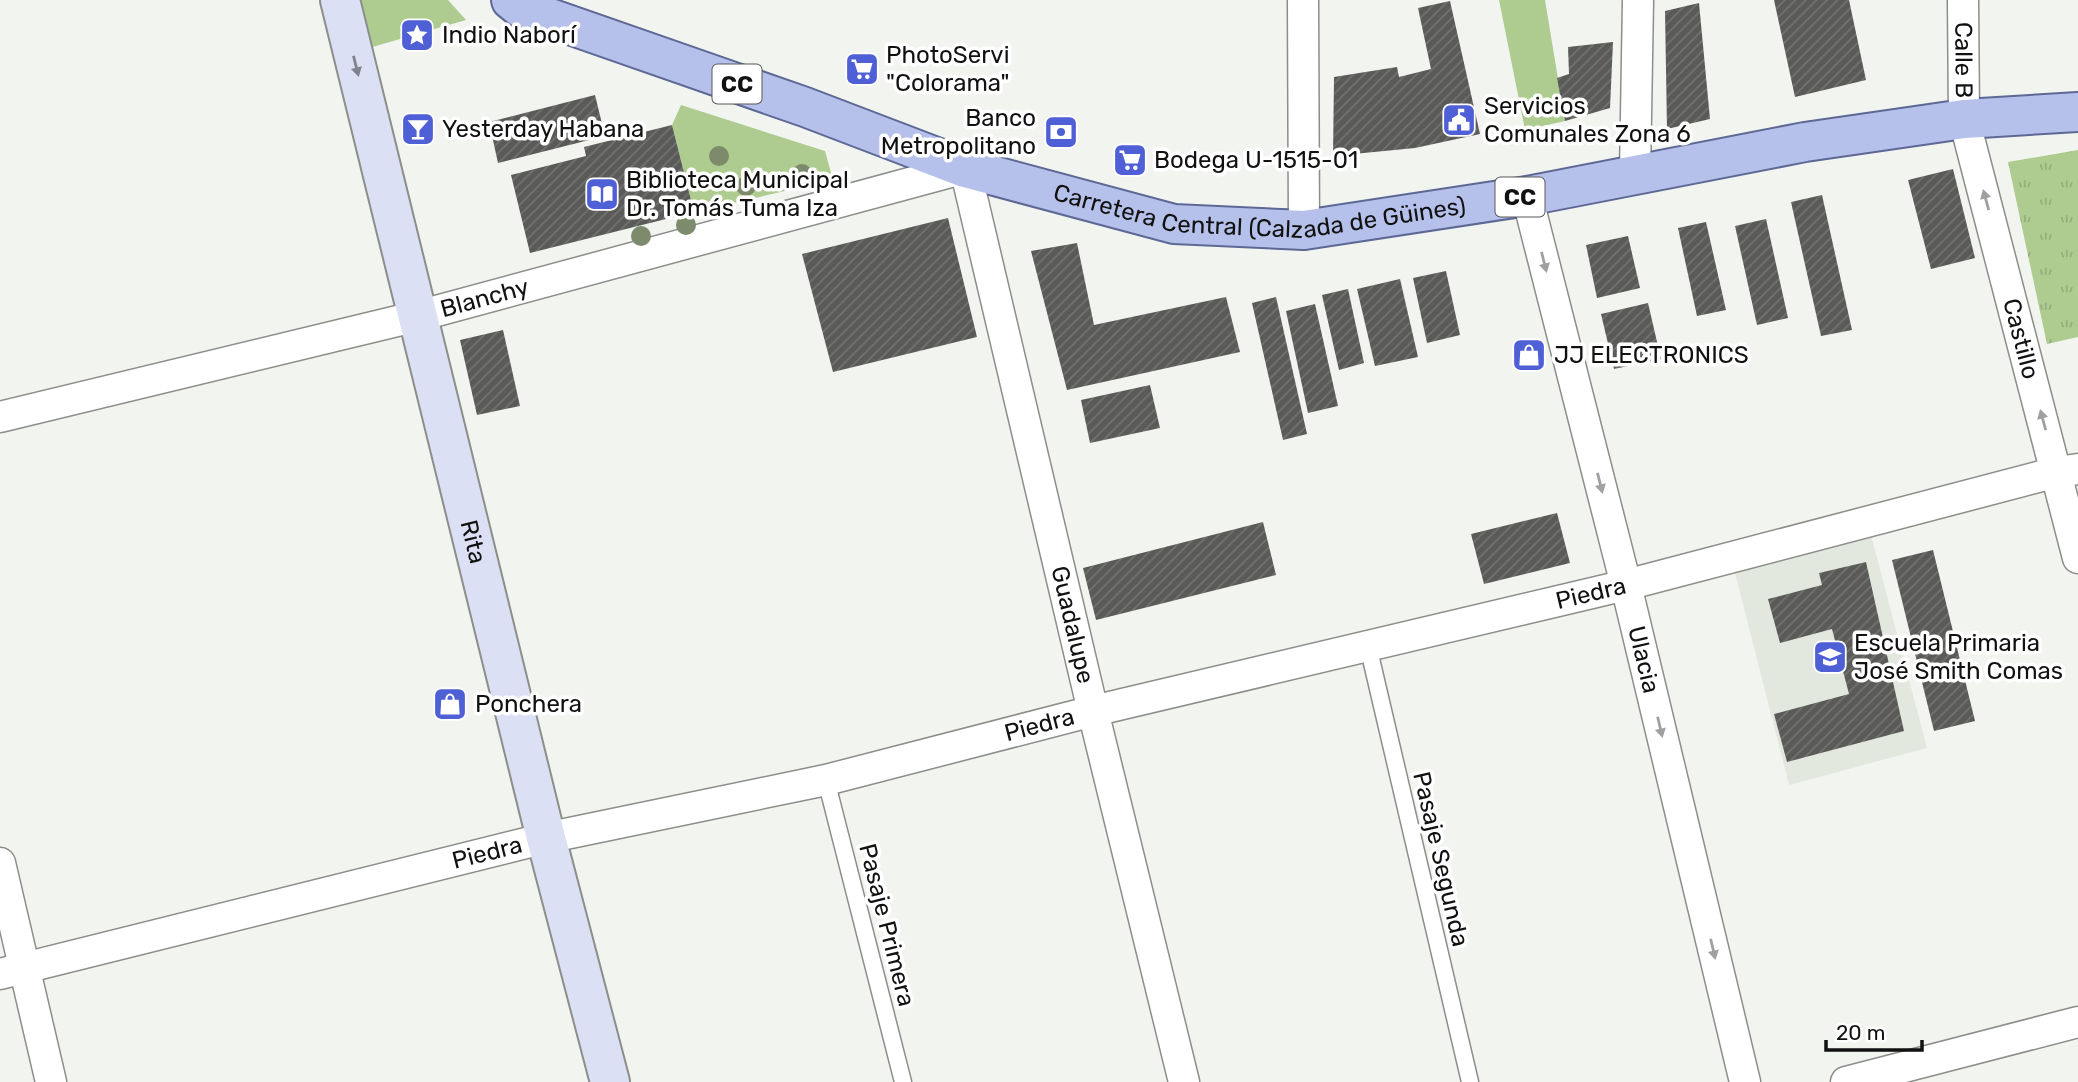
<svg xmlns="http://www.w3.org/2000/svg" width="2078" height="1082" viewBox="0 0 2078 1082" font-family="Rubik,sans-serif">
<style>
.built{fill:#e3e8de}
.grass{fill:url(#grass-tufts)}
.green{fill:#aecc90}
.building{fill:url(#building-hatch)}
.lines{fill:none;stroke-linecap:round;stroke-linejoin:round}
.lane-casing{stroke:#8c8e8a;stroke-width:19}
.street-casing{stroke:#8c8e8a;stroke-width:33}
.secondary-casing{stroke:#8c8e8a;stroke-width:42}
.primary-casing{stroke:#5d6895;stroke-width:42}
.lane{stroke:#fff;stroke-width:16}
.street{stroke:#fff;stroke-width:30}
.secondary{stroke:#dbe0f5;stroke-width:38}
.primary{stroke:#b6c1eb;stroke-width:38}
.tree{fill:#7d8a6c}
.oneway{fill:#80838e}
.oneway2{fill:#a0a09f}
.labels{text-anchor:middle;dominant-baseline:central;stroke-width:7;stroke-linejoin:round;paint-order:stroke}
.shield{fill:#fff;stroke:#585858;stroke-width:2}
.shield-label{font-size:23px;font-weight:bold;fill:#111110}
.poi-label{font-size:24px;fill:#111110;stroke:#fff;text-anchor:start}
.street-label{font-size:24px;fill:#111110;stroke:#fff}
</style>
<defs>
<pattern id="grass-tufts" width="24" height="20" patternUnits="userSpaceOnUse" patternTransform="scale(1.75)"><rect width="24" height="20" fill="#aecc90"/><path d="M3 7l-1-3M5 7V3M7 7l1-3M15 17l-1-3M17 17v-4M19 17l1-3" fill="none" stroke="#95ae7b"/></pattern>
<pattern id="building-hatch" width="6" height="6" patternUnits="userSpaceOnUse" patternTransform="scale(1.75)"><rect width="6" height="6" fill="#5a5b58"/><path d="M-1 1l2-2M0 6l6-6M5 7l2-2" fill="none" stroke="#727270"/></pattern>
</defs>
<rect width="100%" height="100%" fill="#f2f4f0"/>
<path class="built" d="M1870,531L1927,748L1789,785L1733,565Z"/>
<path class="grass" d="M2078,150V337L2047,344L2008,162Z"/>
<path class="green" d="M349,0H448L466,20L362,50Z
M1499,0H1545L1565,121L1525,130Z
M681,105L825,151L833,180L694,212L672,125Z"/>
<path class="building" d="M1774,0H1849L1866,80L1795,97Z
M1450,1L1480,134L1415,148L1333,156L1334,77L1397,67L1399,77L1431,69L1418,8Z
M1699,3L1710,119L1667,129L1665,11Z
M1613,42L1610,108L1565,121L1557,78L1569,74L1568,47Z
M595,95L605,136L498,163L489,122Z
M672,125L694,212L530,253L511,175L586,156L584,147Z
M1953,169L1975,258L1931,269L1908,180Z
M1822,195L1852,330L1821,336L1791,202Z
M948,218L977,337L833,372L802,254Z
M1766,219L1788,318L1757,325L1735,226Z
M1706,222L1726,310L1697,316L1678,228Z
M1628,236L1640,288L1597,298L1586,245Z
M1077,243L1094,325L1226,297L1240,352L1067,390L1031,251Z
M1446,271L1460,335L1427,343L1413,278Z
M1400,279L1418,357L1375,366L1357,289Z
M1348,289L1364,363L1339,370L1322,295Z
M1276,297L1307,434L1283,440L1252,303Z
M1648,303L1661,359L1614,369L1601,314Z
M1315,304L1338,406L1308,413L1286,311Z
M503,330L520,406L477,415L460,340Z
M1150,385L1160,428L1090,443L1081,400Z
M1557,513L1570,563L1484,584L1471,534Z
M1263,522L1276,575L1096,620L1083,568Z
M1933,550L1975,721L1934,731L1892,560Z
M1866,562L1904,731L1787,762L1774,714L1849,694L1832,629L1780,643L1768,599L1822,585L1819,573Z"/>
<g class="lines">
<g class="lane-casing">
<path id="lane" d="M1368,646L1470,1082
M826,780L903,1082"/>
</g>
<g class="street-casing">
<g id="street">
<path d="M1303,0L1304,230"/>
<path id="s1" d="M1963,0L1964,119L2078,558"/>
<path d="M1635,174L1638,0"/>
<path id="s2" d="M1527,196L1626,585L1745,1082"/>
<path id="s3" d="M0,417L418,316L965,168L1093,711L1184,1082"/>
<path d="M0,863L51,1082"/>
<path id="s4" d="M0,974L546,838L826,780L1093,711L1626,585L2057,472L2078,469"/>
<path d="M1846,1082L2078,1022"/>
</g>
</g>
<g class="secondary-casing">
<g id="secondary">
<path id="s5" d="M340,0L546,838L610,1082"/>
</g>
</g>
<g class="primary-casing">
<g id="primary">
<path id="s6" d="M511,0L521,8L805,107L965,168L1174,224L1304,230L1527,196L1805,142L1964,119L2078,112"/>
</g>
</g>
<use href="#lane" class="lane"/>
<use href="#street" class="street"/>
<use href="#secondary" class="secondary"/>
<use href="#primary" class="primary"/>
</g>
<g class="tree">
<circle cx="719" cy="156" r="10"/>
<circle cx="802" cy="174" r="10"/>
<circle cx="746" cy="186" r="10"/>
<circle cx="686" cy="225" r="10"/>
<circle cx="641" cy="236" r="10"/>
</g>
<defs><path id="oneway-solid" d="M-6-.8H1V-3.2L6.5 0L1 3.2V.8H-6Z" transform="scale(1.75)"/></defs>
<use class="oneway" href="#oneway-solid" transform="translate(356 66) rotate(76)"/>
<g class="oneway2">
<use href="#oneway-solid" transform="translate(1986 200) rotate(-105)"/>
<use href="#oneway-solid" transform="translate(1544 262) rotate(76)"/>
<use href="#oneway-solid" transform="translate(2043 420) rotate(-105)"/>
<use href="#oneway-solid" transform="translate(1600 483) rotate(76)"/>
<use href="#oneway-solid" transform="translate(1660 727) rotate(77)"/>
<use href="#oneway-solid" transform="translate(1713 949) rotate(77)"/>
</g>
<defs>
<g id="sight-square" transform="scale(1.75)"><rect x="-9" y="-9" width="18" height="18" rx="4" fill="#4f5fd5" stroke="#fff"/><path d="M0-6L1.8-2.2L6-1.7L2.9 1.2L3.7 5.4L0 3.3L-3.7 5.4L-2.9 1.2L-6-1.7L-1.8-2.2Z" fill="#fff"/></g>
<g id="supermarket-square" transform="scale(1.75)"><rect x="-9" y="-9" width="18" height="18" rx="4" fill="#4f5fd5" stroke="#fff"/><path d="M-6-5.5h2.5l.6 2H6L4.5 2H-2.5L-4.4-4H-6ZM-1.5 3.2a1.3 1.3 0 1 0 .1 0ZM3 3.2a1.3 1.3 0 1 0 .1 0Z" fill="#fff"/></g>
<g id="civic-square" transform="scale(1.75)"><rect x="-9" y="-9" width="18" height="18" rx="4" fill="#4f5fd5" stroke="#fff"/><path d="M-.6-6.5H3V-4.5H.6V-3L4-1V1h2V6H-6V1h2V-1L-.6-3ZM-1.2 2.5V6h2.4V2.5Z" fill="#fff"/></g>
<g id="bar-square" transform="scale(1.75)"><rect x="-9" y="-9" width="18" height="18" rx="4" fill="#4f5fd5" stroke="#fff"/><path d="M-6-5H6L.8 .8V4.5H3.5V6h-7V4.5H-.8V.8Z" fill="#fff"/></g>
<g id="bank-square" transform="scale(1.75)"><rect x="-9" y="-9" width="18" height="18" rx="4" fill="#4f5fd5" stroke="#fff"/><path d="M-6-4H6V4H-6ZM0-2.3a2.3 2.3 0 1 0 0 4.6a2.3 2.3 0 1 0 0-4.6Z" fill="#fff"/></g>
<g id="library-square" transform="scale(1.75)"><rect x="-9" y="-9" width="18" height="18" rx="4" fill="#4f5fd5" stroke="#fff"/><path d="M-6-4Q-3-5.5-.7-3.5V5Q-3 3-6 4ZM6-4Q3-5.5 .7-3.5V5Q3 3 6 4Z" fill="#fff"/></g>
<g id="shop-square" transform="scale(1.75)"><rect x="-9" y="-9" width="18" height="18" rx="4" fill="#4f5fd5" stroke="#fff"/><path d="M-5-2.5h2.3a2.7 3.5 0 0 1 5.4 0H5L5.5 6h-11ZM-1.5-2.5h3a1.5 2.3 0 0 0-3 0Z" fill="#fff"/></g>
<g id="school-square" transform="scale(1.75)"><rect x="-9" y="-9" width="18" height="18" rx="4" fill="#4f5fd5" stroke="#fff"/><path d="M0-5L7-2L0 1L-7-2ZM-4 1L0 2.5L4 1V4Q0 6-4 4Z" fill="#fff"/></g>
</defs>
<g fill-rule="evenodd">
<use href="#sight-square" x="417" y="35"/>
<use href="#supermarket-square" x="862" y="69"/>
<use href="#civic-square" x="1459" y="120"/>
<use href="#bar-square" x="418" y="129"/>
<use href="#bank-square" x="1061" y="132"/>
<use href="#supermarket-square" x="1130" y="160"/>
<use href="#library-square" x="602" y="194"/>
<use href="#shop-square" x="1529" y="355"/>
<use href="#school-square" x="1830" y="657"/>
<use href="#shop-square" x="450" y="704"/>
</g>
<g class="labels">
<g class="shield">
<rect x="712.5" y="64.5" width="49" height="39" rx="5"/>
<rect x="1495.5" y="177.5" width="49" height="39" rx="5"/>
</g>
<g class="shield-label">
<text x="737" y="84">CC</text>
<text x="1520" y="197">CC</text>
</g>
<g class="poi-label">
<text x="442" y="35">Indio Naborí</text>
<text x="886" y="55">PhotoServi<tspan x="886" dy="28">"Colorama"</tspan></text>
<text x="1484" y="106">Servicios<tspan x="1484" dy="28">Comunales Zona 6</tspan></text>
<text x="1036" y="118" text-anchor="end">Banco<tspan x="1036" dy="28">Metropolitano</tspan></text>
<text x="442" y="129">Yesterday Habana</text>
<text x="1154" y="160">Bodega U-1515-01</text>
<text x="626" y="180">Biblioteca Municipal<tspan x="626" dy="28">Dr. Tomás Tuma Iza</tspan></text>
<text x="1554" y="355">JJ ELECTRONICS</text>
<text x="1854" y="643">Escuela Primaria<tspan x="1854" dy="28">José Smith Comas</tspan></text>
<text x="475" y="704">Ponchera</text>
</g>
<g class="street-label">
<text stroke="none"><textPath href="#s1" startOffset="60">Calle B</textPath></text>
<text stroke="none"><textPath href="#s6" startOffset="786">Carretera Central (Calzada de Güines)</textPath></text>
<text stroke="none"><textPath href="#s3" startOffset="499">Blanchy</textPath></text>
<text stroke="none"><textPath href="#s1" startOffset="346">Castillo</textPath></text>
<text stroke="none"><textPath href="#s5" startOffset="558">Rita</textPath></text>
<text stroke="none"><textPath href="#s4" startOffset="1636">Piedra</textPath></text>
<text stroke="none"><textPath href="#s3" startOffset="1466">Guadalupe</textPath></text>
<text stroke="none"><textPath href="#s2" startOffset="478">Ulacia</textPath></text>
<text stroke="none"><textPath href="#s4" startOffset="1069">Piedra</textPath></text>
<text stroke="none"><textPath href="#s4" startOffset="502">Piedra</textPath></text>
<text transform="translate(1441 859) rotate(77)">Pasaje Segunda</text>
<text transform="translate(887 925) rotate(76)">Pasaje Primera</text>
</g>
</g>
<path d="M1826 1040v10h96v-10" fill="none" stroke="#111110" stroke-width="3.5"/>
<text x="1836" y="1040" font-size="21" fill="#111110" stroke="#ffffff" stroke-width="5" paint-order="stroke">20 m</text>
</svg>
